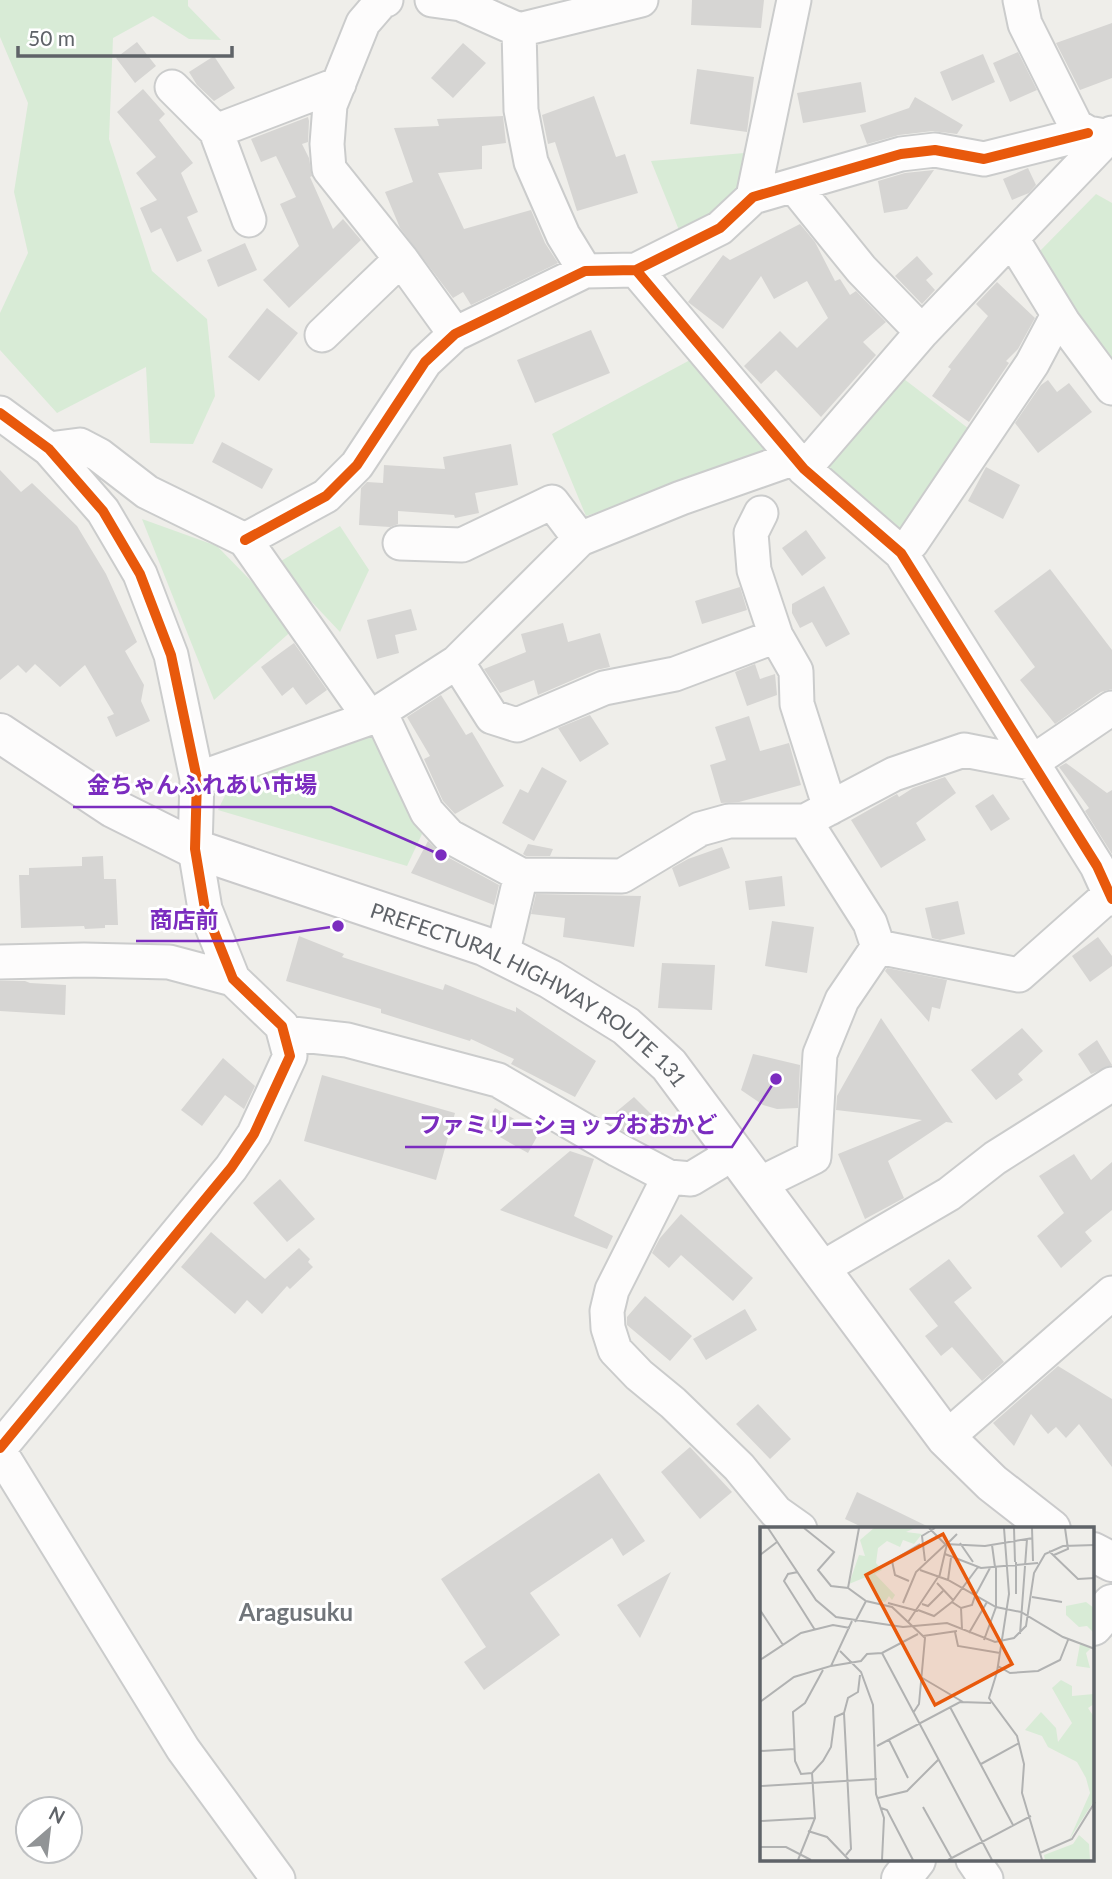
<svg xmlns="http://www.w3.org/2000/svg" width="1112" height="1879" viewBox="0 0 1112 1879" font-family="Lato,'Noto Sans JP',sans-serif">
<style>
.green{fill:#d8ebd6}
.building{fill:#d6d5d3}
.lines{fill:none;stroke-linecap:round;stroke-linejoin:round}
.minor-casing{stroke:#cbcccc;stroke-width:37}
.tertiary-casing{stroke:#cbcccc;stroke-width:42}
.secondary-casing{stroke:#cacacb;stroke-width:42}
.minor{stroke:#fdfcfc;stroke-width:33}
.tertiary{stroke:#fdfcfc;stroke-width:38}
.secondary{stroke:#fdfcfc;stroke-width:38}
.cycleway-casing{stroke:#fff;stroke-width:15}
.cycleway{stroke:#e8590c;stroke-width:10}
.labels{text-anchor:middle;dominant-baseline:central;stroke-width:6;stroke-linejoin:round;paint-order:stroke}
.street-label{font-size:21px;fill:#5f6368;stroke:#fff}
.quarter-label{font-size:24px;font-weight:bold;fill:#70757a;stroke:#fff}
.inset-road{fill:none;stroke:#b1b2b2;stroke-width:2}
.view{fill:#e8590c;fill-opacity:0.15;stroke:#e8590c;stroke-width:3.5}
.inset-edge{fill:none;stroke:#5f6368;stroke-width:3.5}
.leader{fill:none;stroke:#7b2cbf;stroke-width:2.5}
.callout-dot{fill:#7b2cbf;stroke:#fff;stroke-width:2.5}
.callout-label{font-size:23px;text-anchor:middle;font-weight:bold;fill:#7b2cbf;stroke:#fff;stroke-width:6;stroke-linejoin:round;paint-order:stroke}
</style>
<rect width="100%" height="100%" fill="#efeeea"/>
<path class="green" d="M0,0H188V6L221,40L189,39L153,16L113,38L109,139L152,271L207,319L215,396L193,444L150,443L146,367L57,413L0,350V313L28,253L14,192L28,103L0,37Z
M756,152L747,193L683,240L651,161Z
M1096,194L1112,203V366L1037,254Z
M692,359L779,454L586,516L552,434Z
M904,379L973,432L903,535L823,465Z
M142,519L217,546L296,627L214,700Z
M340,526L369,570L340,632L276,564Z
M374,732L422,834L407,866L218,810L231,783Z"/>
<path class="building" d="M692,0H764L761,28L691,25Z
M1112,23V78L1080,90L1056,43Z
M137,42L156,66L135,83L116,58Z
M463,43L486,63L453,98L431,78Z
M1018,52L1037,90L1010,102L993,63Z
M983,54L995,82L952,101L940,72Z
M214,56L235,88L214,101L197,85L189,72Z
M697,69L754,77L747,132L690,124Z
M861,82L866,112L803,123L797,93Z
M143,89L165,114L159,120L193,163L181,173L198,212L187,217L202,251L177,262L161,228L151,233L140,208L157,200L136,173L156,157L117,112Z
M594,96L616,157L625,154L638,193L577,211L555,142L548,144L542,115Z
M915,97L963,125L957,134L933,131L899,135L867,144L860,125L909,108Z
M503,116L506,143L482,146V169L438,173L464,229L531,210L545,243L558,263L471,305L463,292L453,298L400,228L385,192L413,182L394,128L439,126L437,119Z
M308,117L309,121L308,142L302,144L309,158L312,176L310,177L333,229L343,219L361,240L289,308L263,280L299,246L280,204L296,197L276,156L261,162L251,139Z
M1028,168L1036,185L1029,193L1012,200L1003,179Z
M934,170L907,209L884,213L878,181L905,173Z
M800,224L815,242L835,281L840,279L850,295L856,291L886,322L863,342L876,355L821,417L776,370L761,384L744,366L780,331L797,348L828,318L807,281L774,299L761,276L723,329L688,302L723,255L730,260Z
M245,243L257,270L218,287L207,260Z
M917,256L933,274L926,280L935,290L922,304L895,276Z
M997,282L1035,318L1018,349L1006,361L1009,363L969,422L932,396L951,369L948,367L988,316L976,304Z
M267,308L298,333L259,381L228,357Z
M591,330L610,373L535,403L517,360Z
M1048,380L1057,392L1069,383L1092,412L1038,453L1015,423L1041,385Z
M222,442L273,469L262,489L212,462Z
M511,444L518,485L475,493L479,513L455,518L454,515L398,511V524L390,527L359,525L361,488L367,482L383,483L384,465L445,469L443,457Z
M986,467L1020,485L1003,519L968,501Z
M0,470L21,492L32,483L77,526L106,574L137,642L125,651L144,685L141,701L150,721L116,737L107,717L114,714L85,665L60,687L35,664L26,673L18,665L0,680Z
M806,530L826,558L802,576L782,548Z
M1050,569L1112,650V689L1101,692L1055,724L1020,680L1035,667L994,611Z
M824,586L850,634L826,647L812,622L800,628L792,613V604Z
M740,587L747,610L702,624L695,601Z
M411,609L417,630L395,635L399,653L377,659L367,620Z
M563,623L568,642L600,633L610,667L596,670L538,695L534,680L500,693L484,669L526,652L521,634Z
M294,643L327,690L306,705L293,687L282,696L261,667Z
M755,664L760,679L775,674L777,695L747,706L735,672Z
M441,695L466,735L472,732L504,786L455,814L443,801L424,759L430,756L407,717Z
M590,715L609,744L580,762L558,728Z
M749,716L760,751L789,743L801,785L739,802L721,803L710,765L726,760L715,727Z
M1066,763L1107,793L1112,790V854L1085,811L1089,808L1059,767Z
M542,767L567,781L534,841L502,823L520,789L528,793Z
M945,777L956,793L916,823L926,840L881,868L851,820L897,794L899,797L913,788Z
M993,794L1010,819L991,831L975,806Z
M428,841L440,853L499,885L494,905L411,873Z
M528,844L553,849L550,856H526L523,854Z
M722,847L730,868L679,887L672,868L688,859Z
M103,856L104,879H116L118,925H105V928L85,929L84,926L21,928L19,875H29V868L82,866V857Z
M782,876L785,906L749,910L745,881Z
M536,894L641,896L634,947L563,937L565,918L531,914Z
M958,901L965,934L940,940L932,938L925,908Z
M772,921L814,927L807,973L765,966Z
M299,936L344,954L342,957L443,990L445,984L516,1012V1007L596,1061L575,1097L511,1064L514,1059L471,1039L470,1041L381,1013V1009L286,981Z
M1098,937L1112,956V966L1090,982L1072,956Z
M662,963L715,965L712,1010L658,1008Z
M887,968L947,980L940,1009L932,1007L929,1022L885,971Z
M0,981H25L30,983L66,985L65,1015L0,1011Z
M881,1018L953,1123L946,1122L888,1161L904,1198L865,1219L838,1154L922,1120L836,1110L837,1096Z
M1022,1028L1043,1051L1018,1074L1023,1080L996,1100L971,1070Z
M1097,1040L1112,1065L1091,1074L1078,1054Z
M753,1054L800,1065L798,1108L777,1109L763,1105L741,1090Z
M223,1058L255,1086L244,1109L225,1095L202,1126L181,1110Z
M322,1075L455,1113L436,1180L304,1141Z
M634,1097L653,1116L629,1134L619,1129L616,1112Z
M495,1108L539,1133L528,1153L484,1128Z
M570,1151L594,1159L574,1216L613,1236L607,1249L500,1210Z
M1074,1154L1091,1180L1112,1162V1210L1085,1232L1092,1241L1061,1268L1037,1236L1064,1213L1039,1176Z
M280,1179L315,1219L287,1242L253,1203Z
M681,1214L753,1278L733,1301L681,1255L669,1268L652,1253L660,1238Z
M211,1232L265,1279L299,1248L310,1259L308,1262L313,1267L290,1289L287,1286L262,1314L247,1300L235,1314L181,1267Z
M949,1259L972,1288L954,1302L1004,1362L982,1381L952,1347L941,1356L925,1336L938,1326L909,1289Z
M645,1296L692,1336L670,1361L627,1325V1317Z
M745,1309L757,1330L706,1360L693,1339Z
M1058,1366L1112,1399V1467L1079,1424L1066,1438L1056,1427L1048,1434L1031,1414L1014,1446L993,1423Z
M758,1404L791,1439L770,1459L736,1424Z
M690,1447L732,1492L700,1519L661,1472Z
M599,1473L645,1541L623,1556L612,1538L530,1593L560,1635L484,1690L464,1662L486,1647L441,1579Z
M857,1492L933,1529H866L845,1519Z
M671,1572L640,1638L617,1605Z"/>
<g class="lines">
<g class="minor-casing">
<path id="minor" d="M386,0L382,1L363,23L330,105L327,144L329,169L401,259L455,334
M432,0L461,4L519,30L641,0
M1020,0L1025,24L1076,126L1088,133L1104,136
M519,30L521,110L531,162L563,235L585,271
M172,87L216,131L249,220
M216,131L339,84
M794,186L861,269L922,332
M753,197L794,0
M1012,239L1063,322L1112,388
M636,270L804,469L901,553L1097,866L1112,899
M322,335L401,259
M0,413L49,449L103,511L140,574L171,655L197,779L195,849L205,909L233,979L282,1026L290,1056L254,1134L231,1168L0,1448
M49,449L80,445L99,455L147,492L245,540L370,718
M804,469L922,332L1112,133
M761,513L751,533L754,570L776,636L796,671L797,704L830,808
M245,540L326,496L357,465L425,362L455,334L585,271L636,270L720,228L753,197L901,154L935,150L984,159L1088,133
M400,543L462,545L552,502L580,539
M901,553L912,542L1032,364L1058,315
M457,662L492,717L517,725L604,688L675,674L776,636
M380,712L427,812L449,836L521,875L622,876L700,829L729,821H805
M197,779L370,718L457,662L580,539L681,498L795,458
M878,947L870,923L805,821L894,774L964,750L1031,763L1112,708
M502,955L521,875
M0,962L84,960L169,962L233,979
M284,1033L347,1040L498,1080L618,1150L669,1177L691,1179L734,1153
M669,1177L612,1290L607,1311L608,1328L615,1350L639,1375L673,1403L739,1467L776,1512L800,1529
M757,1185L814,1157L820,1054L842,1000L878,947L1019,975L1109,895
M819,1270L949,1194L995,1158L1112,1084
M946,1438L1112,1293
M0,1452L183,1749L278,1879
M973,1860L986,1879"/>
</g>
<g class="tertiary-casing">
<path id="tertiary" d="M1093,1626L1112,1604
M901,1879L916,1860"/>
</g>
<g class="secondary-casing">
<g id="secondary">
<path id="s1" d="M0,733L113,808L195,849L484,946L550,979L626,1026L669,1065L946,1438L992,1483L1051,1529"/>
<path d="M1093,1552L1112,1562"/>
</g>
</g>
<use href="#minor" class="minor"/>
<use href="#tertiary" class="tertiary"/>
<use href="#secondary" class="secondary"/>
<g class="cycleway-casing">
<path id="cycleway" d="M636,270L804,469L901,553L1097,866L1112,899
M0,413L49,449L103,511L140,574L171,655L197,779L195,849L205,909L233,979L282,1026L290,1056L254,1134L231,1168L0,1448
M245,540L326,496L357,465L425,362L455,334L585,271L636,270L720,228L753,197L901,154L935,150L984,159L1088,133"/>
</g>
<use href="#cycleway" class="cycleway"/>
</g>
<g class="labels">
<g class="street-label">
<text stroke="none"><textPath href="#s1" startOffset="595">PREFECTURAL HIGHWAY ROUTE 131</textPath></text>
</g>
<g class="quarter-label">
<text x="296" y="1611">Aragusuku</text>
</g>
</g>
<g transform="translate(760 1527)">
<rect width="334" height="334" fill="#efeeea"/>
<path d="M114,1H155L146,5L162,7L154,17L143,13L140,20L127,14L118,21L116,36L122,43L115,47L135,68L132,73L129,69L125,75L117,72L106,50L89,57L99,28L105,29L100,13ZM326,75L334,81V106L327,99L319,100L306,88V79ZM320,117L331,121L326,126L330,141L316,139ZM301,153L312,159V169L334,167V177L328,181L334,190V274L309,313L330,266L326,251L317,235L288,220L282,209L265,203L281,185L296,201L298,215L312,196L292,161ZM319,308L329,317L330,333H285L284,328L313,317Z" fill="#d8ebd6"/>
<path class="inset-road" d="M8,1L56,73L76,90L143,100L187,96L235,115L254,111L266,99L274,46L285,27L303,19L335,18M44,1L74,25L58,43L71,59L88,61L106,74L132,80L165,111L159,177L153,186M169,1L185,17L225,19L273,11M244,1L249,67L237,145L229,171L257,209L264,237L262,266L282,333M254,1L255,35M272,1L273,34M200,16L213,35M232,18L235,40M289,24L318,52L335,51M185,27L221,41L278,36M0,28L17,15M294,28L308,22L305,1M165,34L162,9L175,1M256,35V67M160,43L188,53L236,80L261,85L303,110L335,122M38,45L28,47L24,54L55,103M179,51L187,17L197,7M188,53L191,31M149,54L135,48L132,34L160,17M177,56L193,73M88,61L99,1M215,69L230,41M272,70L302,75M128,76L158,84M143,76L156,45L186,17M162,77L168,79L183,64M201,81L192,75L218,40M0,83L23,118M158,83L174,89L192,75M95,95L106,74M148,95L178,50M202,102L201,81L212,78L215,69M195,105L198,119L240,126M209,106L227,75M260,107L267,12M163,109L197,104M224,113L236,80V40M80,124L101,145L113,178L116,267L124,291L122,333M122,126L232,333M0,133L41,106L73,98L90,101M71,139L101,134L107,127L122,126L158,107M238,139L250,146L278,144L300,133L308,113M63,143L45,176L33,185L35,234L41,247L52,246L63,234L71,220L75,190L84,186M159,149L203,175M0,175L34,150L71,139L92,94M190,180L253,298M129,213L148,251M117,219L200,175L231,176M0,224L35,222M221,237L259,216M0,259L117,252M118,271L147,264L178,233M163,280L192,332M121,281L127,283L153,333M0,294L55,291M48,304L67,310L89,333M0,320H26L51,333M280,326L312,312L335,275M86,328L91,322L84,186L88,171L98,165L100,148M38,333L55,291L52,246M188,333L271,289"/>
<path class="view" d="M183,7L252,137L175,178L106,48Z"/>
<rect width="334" height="334" class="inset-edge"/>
</g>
<path class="leader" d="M441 855L331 807H73M338 926L233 941H136M776 1079L732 1147H405"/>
<g class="callout-dot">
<circle cx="441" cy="855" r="7"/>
<circle cx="338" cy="926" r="7"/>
<circle cx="776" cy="1079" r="7"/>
</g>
<g class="callout-label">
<text x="202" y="793">金ちゃんふれあい市場</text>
<text x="184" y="928">商店前</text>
<text x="568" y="1133">ファミリーショップおおかど</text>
</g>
<g transform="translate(49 1830) rotate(28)"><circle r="33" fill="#ffffff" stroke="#bfc1c3" stroke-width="2"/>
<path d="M0-5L12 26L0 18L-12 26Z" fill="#919496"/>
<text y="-10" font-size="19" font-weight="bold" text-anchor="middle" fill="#5f6368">N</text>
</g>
<path d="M18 46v10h214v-10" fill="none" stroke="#5f6368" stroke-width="3.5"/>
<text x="28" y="46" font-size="21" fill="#5f6368" stroke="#ffffff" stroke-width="5" paint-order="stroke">50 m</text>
</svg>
